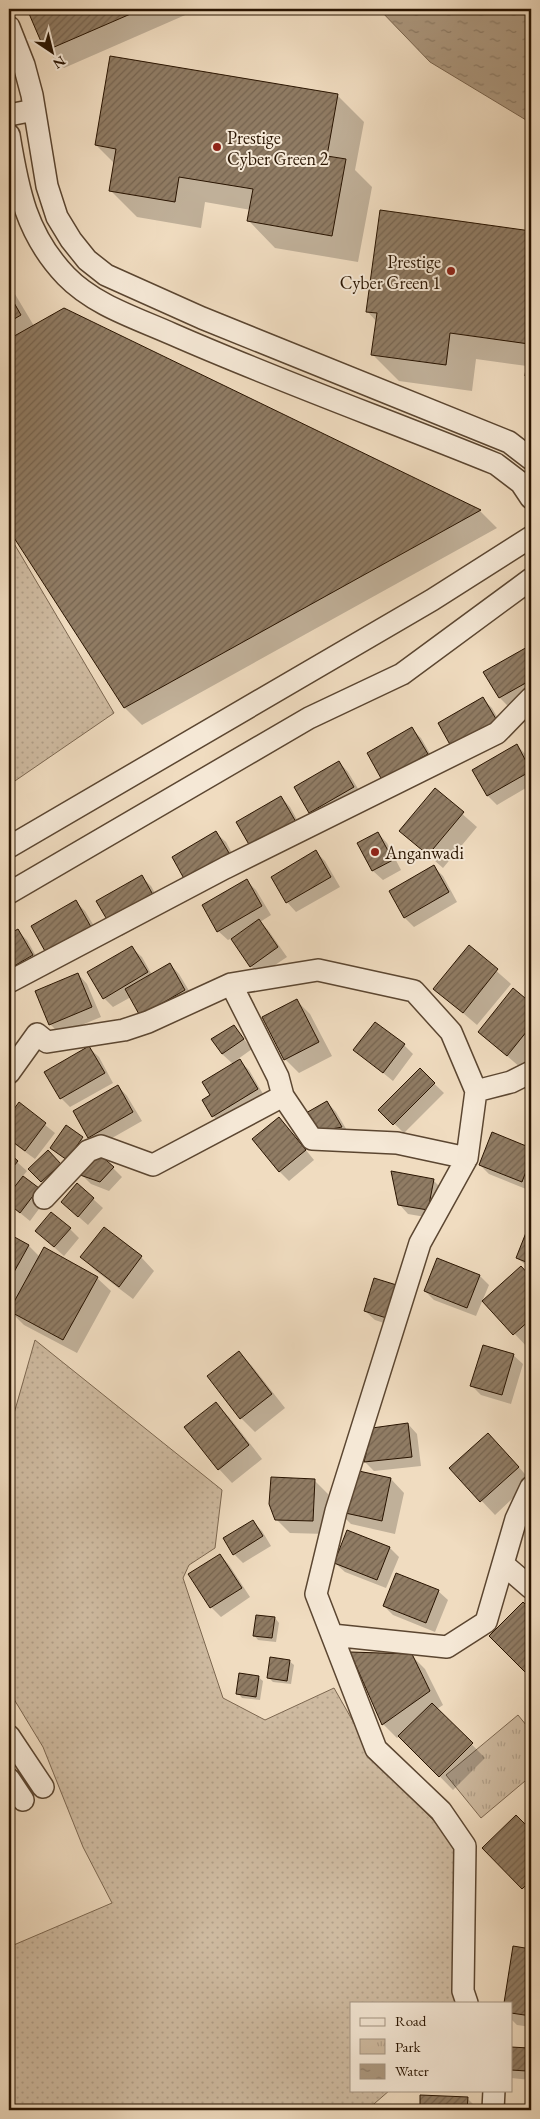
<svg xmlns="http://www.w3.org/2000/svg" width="540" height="2119" viewBox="0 0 540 2119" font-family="'EB Garamond',serif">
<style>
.grass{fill:url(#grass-dots);stroke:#7c6750}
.park{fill:url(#park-tufts);stroke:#7c6750}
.water{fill:url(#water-ripples);stroke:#78634d}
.shadow{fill:#0003}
.building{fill:url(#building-hatch);stroke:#291401}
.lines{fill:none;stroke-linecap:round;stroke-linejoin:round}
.minor-casing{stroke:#5b4631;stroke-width:24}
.minor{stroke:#f5e8d6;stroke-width:21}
.poi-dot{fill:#8f2418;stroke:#f5e8d6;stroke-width:2}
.labels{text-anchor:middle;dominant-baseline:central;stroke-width:4;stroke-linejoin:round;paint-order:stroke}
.poi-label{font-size:18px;fill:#291401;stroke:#f5e8d6;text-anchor:start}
</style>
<defs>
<pattern id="grass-dots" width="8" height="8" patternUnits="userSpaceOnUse" patternTransform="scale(1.25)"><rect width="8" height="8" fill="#cebaa0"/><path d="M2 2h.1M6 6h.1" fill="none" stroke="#b19f88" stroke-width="1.8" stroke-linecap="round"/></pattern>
<pattern id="park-tufts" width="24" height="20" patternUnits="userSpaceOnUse" patternTransform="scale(1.25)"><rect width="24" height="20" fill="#cebaa0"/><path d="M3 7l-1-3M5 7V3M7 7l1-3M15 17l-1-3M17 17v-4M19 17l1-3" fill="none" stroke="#b19f88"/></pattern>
<pattern id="water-ripples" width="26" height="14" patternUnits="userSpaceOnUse" patternTransform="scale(1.25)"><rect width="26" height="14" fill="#ac987f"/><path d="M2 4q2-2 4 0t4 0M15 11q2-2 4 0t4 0" fill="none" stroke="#8c7b66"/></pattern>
<pattern id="building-hatch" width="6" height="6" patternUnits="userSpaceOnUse" patternTransform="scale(1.25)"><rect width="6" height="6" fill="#907c64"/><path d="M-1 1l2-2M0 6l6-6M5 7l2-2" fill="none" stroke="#766450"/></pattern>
</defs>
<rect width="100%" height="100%" fill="#f0dcc0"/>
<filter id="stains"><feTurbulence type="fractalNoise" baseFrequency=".004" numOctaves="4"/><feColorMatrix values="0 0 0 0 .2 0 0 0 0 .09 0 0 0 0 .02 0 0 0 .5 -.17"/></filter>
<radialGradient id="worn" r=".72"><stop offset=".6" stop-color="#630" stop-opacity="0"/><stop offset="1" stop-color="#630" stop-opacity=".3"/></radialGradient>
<path class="grass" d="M9,535L114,713L9,785Z
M35,1340L222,1490L215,1548L189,1565L183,1578L223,1698L265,1720L334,1688L371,1753L457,1846L465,2003H351V2090H390L367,2110H9V1947L112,1903L83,1847L43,1747L9,1691V1431Z"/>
<path class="park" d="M518,1715L531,1731V1776L481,1818L446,1775Z"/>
<path class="water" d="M379,9H531V123L430,62Z"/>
<path class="shadow" d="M28,9H199L64,68L46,50Z
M337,95L364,122L355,170L372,187L358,262L275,248L249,221L251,210L205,202L201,228L137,217L110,190L115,164L96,145Z
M381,212L531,232V381L526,375L527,366L476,359L472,391L399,381L372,354L377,322L367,311Z
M9,284L34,326L64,309L480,511L497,528L142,725L125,708L9,528Z
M528,647L531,650V694L509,707L500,698L485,672Z
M483,699L492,708L507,734L464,758Z
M412,729L421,738L436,764L383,779Z
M517,745L526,755L531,764V785L497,805L488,796L473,770Z
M339,762L348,772L363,797L320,822L310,813L295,787Z
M435,790L477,827L443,868L401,831Z
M281,797L290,807L304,832L252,848Z
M216,833L226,842L240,868L197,893Z
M378,833L387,843L401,870L383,880L373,871L359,844Z
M316,852L325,861L340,887L296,912L287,902Z
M434,867L443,876L457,902L414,927L405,918Z
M141,876L151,886L165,911L122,936L113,927Z
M247,881L256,890L271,915L260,922L268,930L287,957L260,975L251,966L232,938L228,940L218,931Z
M76,902L85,911L100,936L56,961Z
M17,930L27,940L41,965L9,984V935Z
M469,947L511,984L477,1025L435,989Z
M132,948L142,957L152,975L170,964L179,974L194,999L150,1024L131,997L113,1007L104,998Z
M78,974L87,984L101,1017L60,1034L50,1024Z
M514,990L531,1005V1056L521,1068L479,1032Z
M296,1000L310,1014L332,1056L299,1073L285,1059Z
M234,1027L252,1049L238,1059L249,1070L266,1099L222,1125L213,1116L211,1095L233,1064L222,1054Z
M9,1040L21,1051L9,1069Z
M404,1045L413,1054L393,1081L355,1050Z
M89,1048L99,1057L113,1083L70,1107L61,1098Z
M420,1070L444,1093L404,1133L380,1110Z
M118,1086L127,1096L142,1121L98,1146L89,1137Z
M327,1102L336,1112L351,1137L328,1141Z
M19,1104L55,1133L35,1159L9,1140V1118Z
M66,1127L92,1147L77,1168L51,1148Z
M288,1128L314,1160L289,1181L279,1171Z
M492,1134L531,1149V1191L489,1174L480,1165Z
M48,1152L69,1174L52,1191L30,1169Z
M9,1155L27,1171L22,1177L47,1198L30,1221L9,1204Z
M113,1168L122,1177L109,1191L91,1184L82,1175Z
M433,1180L443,1190L437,1219L408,1214L399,1204Z
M93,1199L103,1208L88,1225L72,1211Z
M530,1227H531V1269L517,1258Z
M70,1229L79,1238L64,1256L46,1240Z
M9,1235L29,1246L40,1257L97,1278L111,1291L77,1353L24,1325L12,1313L9,1318Z
M82,1257H141L154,1271L133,1299L96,1271Z
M521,1268L531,1278V1345L528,1348L484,1301Z
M480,1276L489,1285L476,1316L434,1300L425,1291Z
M375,1280L402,1329L375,1320L365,1311Z
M239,1352L252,1366L285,1408L255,1432L241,1418L209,1376Z
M513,1355L523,1364L511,1404L481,1395L472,1386Z
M216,1404L229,1417L262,1459L232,1483L219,1469Z
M408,1424L417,1434L421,1466L374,1471L365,1462L373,1429Z
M502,1448L531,1481L495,1515L451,1468Z
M391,1479L404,1493L395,1534L351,1524L337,1510Z
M314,1480L328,1494L326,1534L290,1533L276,1519Z
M253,1522L262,1531L271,1546L243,1563L234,1554Z
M348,1531L390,1548L399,1557L386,1588L345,1572L335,1563Z
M220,1555L229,1565L250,1597L221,1617L211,1607L190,1575Z
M438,1591L448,1600L435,1632L393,1615L384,1606Z
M523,1604L531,1612V1677L491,1636Z
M275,1618L279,1623L276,1642L258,1640L254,1635Z
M352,1654L411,1655L425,1669L443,1705L437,1709L485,1758L453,1790L400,1736L397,1738L383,1724Z
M289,1661L294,1665L291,1684L273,1682L268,1677Z
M258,1677L263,1681L260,1700L242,1698L238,1693Z
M516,1816L531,1832V1896L484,1848Z
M514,1947L531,1950V2027L517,2025L511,2019Z
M511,2048L528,2050L531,2052V2080L511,2078Z
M422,2096L467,2098L479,2110H421Z"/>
<path class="building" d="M27,9H142L45,51Z
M110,56L338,94L327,156L346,159L332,236L247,221L253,189L179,177L175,202L109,191L116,149L95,145Z
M380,210L531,231V377L525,376L529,344L450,333L446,365L371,355L377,313L366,312Z
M9,294L21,315L9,322Z
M64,308L481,510L124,708L9,530V339Z
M529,646L531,650V680L499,698L483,672Z
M483,697L499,724L453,750L438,723Z
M412,727L428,754L382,780L367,753Z
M517,744L531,771L487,796L472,770Z
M339,761L354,787L309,813L294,787Z
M435,788L464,812L428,855L399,831Z
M281,796L296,822L251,848L236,822Z
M216,831L232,858L187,884L172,857Z
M378,832L393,860L372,871L357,843Z
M316,850L331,877L286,903L271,877Z
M434,865L449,892L404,918L389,891Z
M142,875L157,902L112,928L96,901Z
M247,879L262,906L217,932L202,905Z
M76,900L91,927L46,953L31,926Z
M259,919L278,947L250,967L231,939Z
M18,929L33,955L9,969V934Z
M469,945L498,969L463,1013L433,989Z
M132,946L148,972L103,999L87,972Z
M170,963L185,990L140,1016L125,989Z
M78,973L92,1007L49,1025L35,991Z
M513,988L531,1003V1026L507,1056L478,1032Z
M297,999L319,1042L284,1060L262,1017Z
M375,1022L405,1044L383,1073L353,1050Z
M234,1025L244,1039L222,1054L211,1039Z
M89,1046L105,1073L60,1099L44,1072Z
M240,1059L258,1089L212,1117L202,1100L210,1095L202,1082Z
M420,1068L435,1083L393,1125L378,1110Z
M118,1085L133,1112L88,1138L73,1111Z
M327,1101L342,1127L317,1132L306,1113Z
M19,1102L46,1123L25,1151L9,1139V1116Z
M279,1117L306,1150L279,1172L252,1139Z
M66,1125L83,1137L67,1160L50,1148Z
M492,1132L531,1148V1158L522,1182L479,1165Z
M48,1150L61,1164L41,1182L28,1169Z
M9,1153L18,1161L9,1172Z
M99,1154L114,1167L100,1182L80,1175Z
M391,1171L434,1179L428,1210L398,1205Z
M23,1176L39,1188L20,1213L9,1204V1194Z
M77,1183L94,1198L78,1217L61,1202Z
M51,1212L71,1228L54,1247L35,1231Z
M529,1225L531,1226V1264L516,1258Z
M104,1227L142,1256L119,1287L80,1257Z
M9,1234L29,1245L9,1281Z
M44,1247L98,1277L63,1340L9,1311Z
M437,1258L480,1275L467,1308L424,1291Z
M521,1266L531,1277V1319L513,1335L482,1301Z
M374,1278L403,1287L393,1320L364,1311Z
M483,1345L514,1354L502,1395L470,1386Z
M239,1351L272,1394L240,1419L207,1376Z
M216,1402L249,1445L218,1470L184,1427Z
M408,1423L412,1457L364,1462L372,1428Z
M488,1433L519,1467L480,1502L449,1468Z
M345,1468L391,1478L382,1521L336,1511Z
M271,1477L315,1479L313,1521L275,1520L269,1504Z
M253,1520L263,1536L233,1555L223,1538Z
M347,1530L390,1547L377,1580L334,1563Z
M220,1554L242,1588L210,1608L188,1574Z
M396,1573L439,1590L426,1623L383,1606Z
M523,1602L531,1610L530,1677L489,1636Z
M256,1615L275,1617L272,1638L253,1636Z
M350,1652L412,1654L430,1691L382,1725Z
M270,1657L290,1660L287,1681L267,1678Z
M239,1673L259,1676L256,1697L236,1694Z
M432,1703L473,1743L439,1777L398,1736Z
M516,1815L531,1830V1880L522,1889L482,1848Z
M513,1946L531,1949V2016L511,2013V2003H504Z
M511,2047L529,2048L527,2071L511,2070Z
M420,2095L468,2097L467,2110H420Z"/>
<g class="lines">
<g class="minor-casing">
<path id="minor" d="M9,27L24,65L32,95L47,186L57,217L71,240L87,260L106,275L202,318L509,442L531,459
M9,115L34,110
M9,135C18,190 26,234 66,276C94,305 136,318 172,334C279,381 388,420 496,464L521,483L531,498
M9,847L432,600L531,537
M9,893L309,718L402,674L531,579
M9,982L225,868L497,733L531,698
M9,1073L37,1034L47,1042L124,1030L148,1022L231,984L318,970L414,991L451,1032L476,1091L467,1158L420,1243L336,1511L316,1594L376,1749L441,1811L465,1846L463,1991L467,2003
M476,1091L511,1082L531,1072
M283,1096L312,1139L397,1143L467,1158
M44,1198L88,1151L101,1146L153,1165L283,1096L278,1077L231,984
M503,1564L531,1588
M332,1635L447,1647L486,1622L516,1519L531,1487
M9,1736L43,1787
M9,1779L23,1800
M493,2110L494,2090"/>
</g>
<use href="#minor" class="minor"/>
</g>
<g class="poi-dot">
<circle cx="217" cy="147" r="5"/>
<circle cx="451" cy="271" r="5"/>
<circle cx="375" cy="852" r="5"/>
</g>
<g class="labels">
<g class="poi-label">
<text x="227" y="137">Prestige<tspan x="227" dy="21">Cyber Green 2</tspan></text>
<text x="441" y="261" text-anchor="end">Prestige<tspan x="441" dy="21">Cyber Green 1</tspan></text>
<text x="385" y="852">Anganwadi</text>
</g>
</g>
<rect width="540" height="2119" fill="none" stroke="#f0dcc0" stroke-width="30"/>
<rect x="10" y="10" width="520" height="2099" fill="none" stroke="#291401" stroke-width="2.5"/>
<rect x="15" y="15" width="510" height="2089" fill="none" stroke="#291401"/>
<rect x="350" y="2002" width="162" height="90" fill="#f5e8d6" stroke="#a39381"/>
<rect x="360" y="2018" width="25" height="8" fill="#f5e8d6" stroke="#a39381"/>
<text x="395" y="2026" font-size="15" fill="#291401">Road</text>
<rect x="360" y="2039" width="25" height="15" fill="url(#park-tufts)" stroke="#a39381"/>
<text x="395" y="2052" font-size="15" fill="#291401">Park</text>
<rect x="360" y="2064" width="25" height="15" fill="url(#water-ripples)" stroke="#a39381"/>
<text x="395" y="2076" font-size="15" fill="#291401">Water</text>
<g transform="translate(52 52) rotate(145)" stroke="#f5e8d6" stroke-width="4" paint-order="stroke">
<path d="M0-4L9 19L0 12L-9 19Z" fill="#291401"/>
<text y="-8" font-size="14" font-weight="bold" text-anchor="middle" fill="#291401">N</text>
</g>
<rect width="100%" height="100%" filter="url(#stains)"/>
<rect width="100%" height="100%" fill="url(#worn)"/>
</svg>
